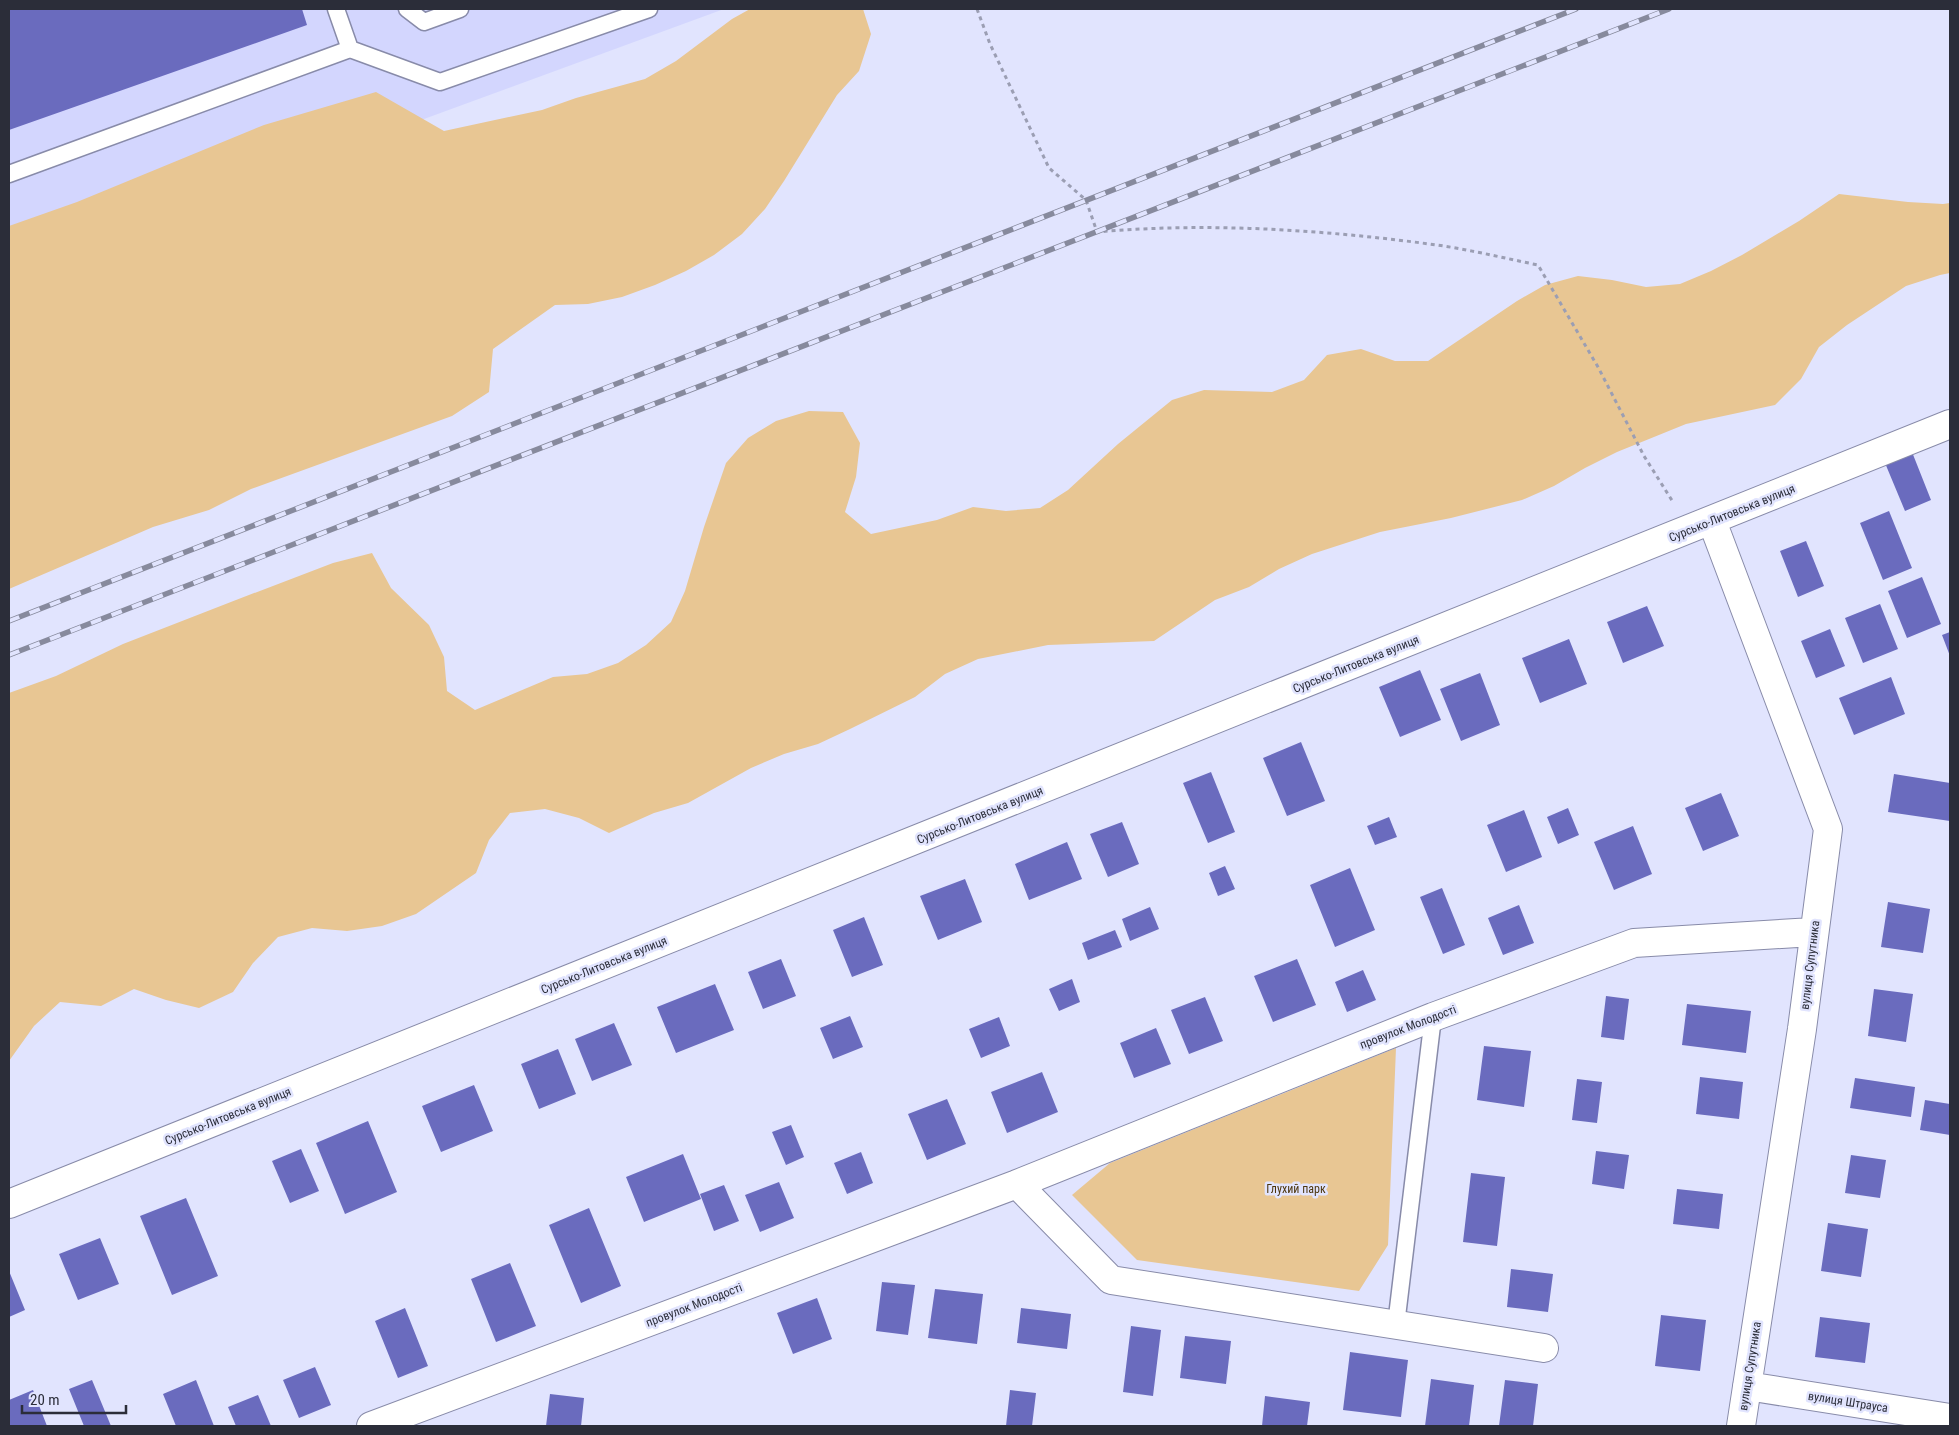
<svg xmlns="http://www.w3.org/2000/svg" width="1959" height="1435" viewBox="0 0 1959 1435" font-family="'Roboto Condensed',sans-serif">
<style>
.built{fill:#d3d6fe}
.green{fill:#e8c693}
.building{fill:#6a6bbe}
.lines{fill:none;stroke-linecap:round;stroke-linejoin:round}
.lane-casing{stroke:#888ba9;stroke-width:19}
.street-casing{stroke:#888ba9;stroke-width:30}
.path{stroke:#9b9eb3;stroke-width:3;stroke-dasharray:4 4;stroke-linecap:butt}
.lane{stroke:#fff;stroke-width:16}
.street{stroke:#fff;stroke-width:28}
.rail-casing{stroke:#878a9d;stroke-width:5.5}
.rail{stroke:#e1e4fe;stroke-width:4;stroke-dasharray:11;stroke-linecap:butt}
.labels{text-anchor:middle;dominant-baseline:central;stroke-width:5;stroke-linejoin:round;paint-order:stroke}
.street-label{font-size:12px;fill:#2b2d39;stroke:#e1e4fe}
.park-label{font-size:12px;fill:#4c360e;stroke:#e1e4fe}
</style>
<rect width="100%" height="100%" fill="#e1e4fe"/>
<path class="built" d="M9,9H724L9,271Z"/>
<path class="green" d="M750,9H863L871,34L859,71L837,95L784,181L765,209L742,234L714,255L686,271L655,285L622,297L588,304L555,305L493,349L489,392L452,416L251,489L209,510L153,527L9,589V226L77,202L264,125L376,92L444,131L542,110L576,98L645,79L676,61L732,19Z
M1839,194L1908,202L1943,204L1950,203V273L1940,275L1906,286L1847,325L1819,347L1801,379L1775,405L1686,424L1617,452L1585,468L1554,486L1522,500L1451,518L1380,532L1312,554L1279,569L1249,587L1215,600L1154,641L1048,645L978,659L945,674L915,697L850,729L818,744L784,754L751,768L688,803L654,813L609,833L579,818L545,809L510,813L489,840L476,873L416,914L382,926L347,931L312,928L278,937L253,963L233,992L199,1008L166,1000L134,989L101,1006L60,1002L34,1026L9,1061V693L56,676L123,644L236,600L333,563L372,553L391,588L429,625L444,657L447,691L475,710L553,677L587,674L618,663L646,645L671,622L685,591L704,527L726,463L748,438L776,421L809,411L843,412L860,443L856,477L845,512L871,534L937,520L973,507L1006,511L1040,508L1068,490L1118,444L1172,400L1204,390L1272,392L1304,380L1327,355L1361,349L1395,361H1428L1517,301L1545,285L1578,276L1612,280L1646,287L1680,284L1711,271L1742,255L1799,221Z
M1396,1048L1388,1245L1359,1291L1137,1260L1072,1195L1110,1163Z"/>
<path class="building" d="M9,9H302L307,25L9,130Z
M1912,452L1931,500L1905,511L1885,463Z
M1889,511L1912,568L1883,580L1860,523Z
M1806,541L1824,586L1798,597L1780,551Z
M1922,577L1941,624L1907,638L1888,591Z
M1880,604L1898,649L1863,663L1845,618Z
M1647,606L1664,646L1623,663L1607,622Z
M1830,629L1845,666L1816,678L1801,641Z
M1950,632V656L1942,635Z
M1569,639L1587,684L1540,703L1522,658Z
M1420,670L1441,720L1400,737L1379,687Z
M1480,673L1500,725L1461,741L1440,689Z
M1891,677L1905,714L1854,735L1839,698Z
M1301,742L1325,801L1287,816L1263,758Z
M1211,772L1235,832L1208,843L1183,783Z
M1894,774L1950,783V821L1888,812Z
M1721,793L1739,836L1703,851L1685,808Z
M1568,808L1579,835L1558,844L1547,817Z
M1524,810L1542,857L1506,872L1487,825Z
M1389,817L1397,837L1375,845L1367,826Z
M1122,822L1139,864L1108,877L1090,834Z
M1633,826L1652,874L1614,890L1594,842Z
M1067,842L1082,879L1029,900L1015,864Z
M1225,866L1235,889L1218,896L1209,873Z
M1350,868L1375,930L1335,947L1310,885Z
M965,879L982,922L938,940L920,896Z
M1442,888L1465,945L1443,954L1420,897Z
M1888,902L1930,909L1923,953L1881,947Z
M1519,905L1534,943L1503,955L1488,918Z
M1150,907L1159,929L1130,941L1122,919Z
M864,917L883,965L852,977L833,930Z
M1115,930L1122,947L1088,960L1082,943Z
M781,959L796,996L763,1009L748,972Z
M1297,959L1316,1005L1273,1022L1254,976Z
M1363,970L1376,1000L1347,1012L1335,982Z
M1072,979L1080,1002L1059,1011L1049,989Z
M715,984L734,1030L676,1053L657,1007Z
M1874,989L1913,994L1906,1042L1868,1036Z
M1606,996L1629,999L1624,1040L1601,1037Z
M1205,997L1223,1041L1189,1054L1171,1010Z
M1687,1004L1751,1011L1746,1053L1682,1045Z
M850,1016L863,1047L833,1059L820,1028Z
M999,1017L1010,1046L981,1058L969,1029Z
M614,1023L632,1065L592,1081L575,1039Z
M1156,1028L1171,1064L1134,1078L1120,1043Z
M1484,1046L1531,1051L1524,1107L1477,1100Z
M558,1049L576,1094L539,1109L521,1064Z
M1042,1072L1058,1112L1007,1133L991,1092Z
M1700,1077L1743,1082L1739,1119L1696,1114Z
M1855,1078L1915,1087L1911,1117L1850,1108Z
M1577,1079L1602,1082L1597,1123L1572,1120Z
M474,1085L493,1131L441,1152L422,1106Z
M947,1099L966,1144L927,1160L908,1114Z
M1925,1100L1950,1104V1135L1920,1130Z
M368,1121L397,1192L345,1214L316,1143Z
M791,1125L804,1157L786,1165L772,1132Z
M301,1149L319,1191L290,1203L272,1161Z
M1596,1151L1629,1155L1624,1189L1592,1184Z
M861,1152L873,1183L847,1194L834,1163Z
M683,1154L701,1199L644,1222L626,1177Z
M1851,1155L1886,1160L1880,1198L1845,1193Z
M1471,1173L1505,1177L1497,1246L1463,1242Z
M779,1182L794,1218L760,1232L745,1195Z
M724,1185L739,1221L714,1231L700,1194Z
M1677,1189L1723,1194L1719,1229L1673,1224Z
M186,1198L218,1276L172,1295L140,1216Z
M589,1208L621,1286L581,1303L549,1225Z
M1828,1223L1868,1229L1861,1277L1821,1271Z
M100,1238L119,1284L78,1300L59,1254Z
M510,1263L536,1326L496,1342L471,1279Z
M1511,1269L1553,1274L1548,1312L1507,1307Z
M9,1271L25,1310L9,1317Z
M882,1282L915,1285L908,1335L876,1331Z
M935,1289L983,1294L977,1344L928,1338Z
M817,1298L832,1339L793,1354L777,1313Z
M405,1308L428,1366L398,1378L375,1321Z
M1021,1308L1071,1314L1067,1349L1017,1343Z
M1661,1315L1706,1320L1700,1371L1655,1366Z
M1820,1317L1870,1323L1865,1363L1815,1357Z
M1131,1326L1161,1330L1153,1396L1123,1392Z
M1185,1336L1231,1341L1226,1384L1180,1378Z
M1350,1352L1408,1360L1401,1417L1343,1410Z
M315,1367L331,1405L299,1418L283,1380Z
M1431,1379L1474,1385L1469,1426H1425Z
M92,1380L111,1426H84L69,1389Z
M196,1380L214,1426H176L163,1394Z
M1505,1380L1538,1384L1533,1426H1499Z
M33,1390L47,1426H9V1400Z
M1010,1390L1036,1393L1032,1426H1006Z
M550,1394L584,1398L581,1426H546Z
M258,1395L271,1426H236L228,1407Z
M1265,1396L1310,1402L1307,1426H1262Z"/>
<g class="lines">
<g class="lane-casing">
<path id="lane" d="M336,9L350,49
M407,9L424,22L460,9
M9,174L350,49L440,82L649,9
M1396,1325L1433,1017"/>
</g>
<g class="street-casing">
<path id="street" d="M1712,521L1828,829L1802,1029L1741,1426
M1017,1184L1111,1280L1544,1348
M9,1204L1950,424
M1747,1386L1950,1418
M371,1426L1017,1184L1433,1017L1634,943L1813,932"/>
</g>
<path class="path" d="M977,9L990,44L1049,168L1086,200L1097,232C1210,222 1326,230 1437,245C1471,250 1504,258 1538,265L1598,367L1644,456L1673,502"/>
<use href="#lane" class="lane"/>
<use href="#street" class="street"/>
<g class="rail-casing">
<path id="rail" d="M9,621L1576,9
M9,655L1669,9"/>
</g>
<use href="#rail" class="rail"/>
</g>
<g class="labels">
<g class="street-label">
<text transform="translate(1732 513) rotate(-22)">Сурсько-Литовська вулиця</text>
<text transform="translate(1356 664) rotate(-22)">Сурсько-Литовська вулиця</text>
<text transform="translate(980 815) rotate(-22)">Сурсько-Литовська вулиця</text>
<text transform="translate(604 965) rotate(-22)">Сурсько-Литовська вулиця</text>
<text transform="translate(1810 965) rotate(-83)">вулиця Супутника</text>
<text transform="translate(1408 1027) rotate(-21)">провулок Молодості</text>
<text transform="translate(228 1116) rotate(-22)">Сурсько-Литовська вулиця</text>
<text transform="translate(694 1305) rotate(-21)">провулок Молодості</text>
<text transform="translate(1750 1366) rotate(-81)">вулиця Супутника</text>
<text transform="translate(1848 1402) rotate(9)">вулиця Штрауса</text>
</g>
<g class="park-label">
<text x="1296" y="1189">Глухий парк</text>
</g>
</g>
<rect width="1959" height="1435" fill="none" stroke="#2b2d39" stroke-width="20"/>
<path d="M22 1405v8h104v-8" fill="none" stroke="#2b2d39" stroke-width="2.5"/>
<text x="30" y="1405" font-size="15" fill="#2b2d39" stroke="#e1e4fe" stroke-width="4" paint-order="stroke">20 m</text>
</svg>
